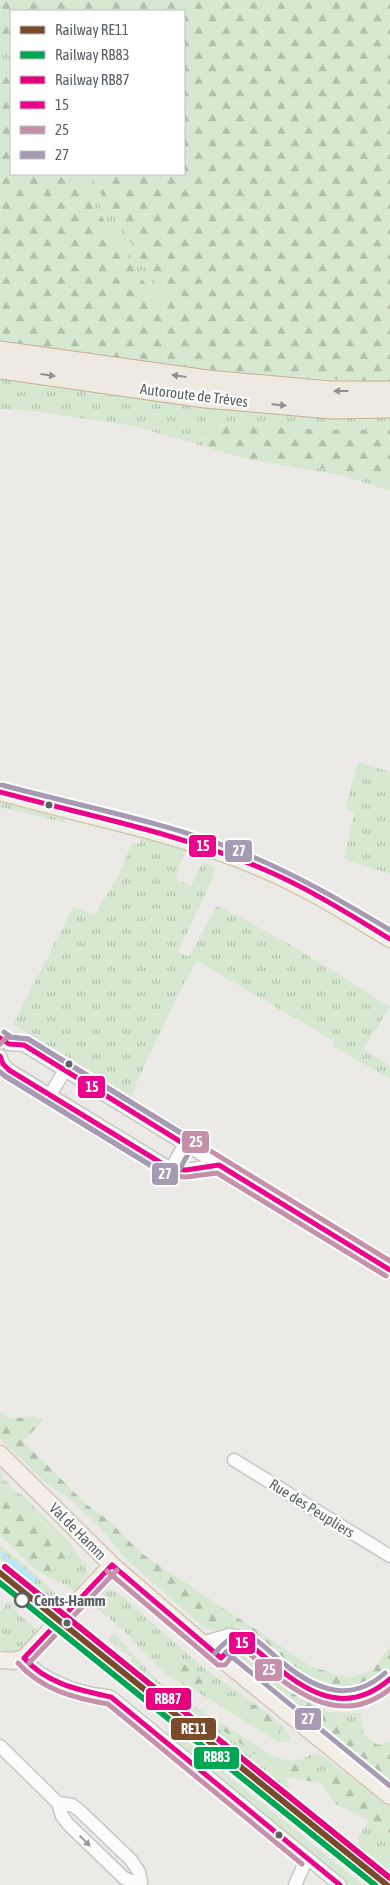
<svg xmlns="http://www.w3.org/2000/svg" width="390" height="1885" viewBox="0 0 390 1885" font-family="'Asap Condensed',sans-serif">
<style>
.grass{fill:url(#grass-tufts)}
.forest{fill:url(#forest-firs)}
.water{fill:#b9e6f8}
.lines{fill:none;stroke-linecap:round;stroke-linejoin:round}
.stream{stroke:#b9e6f8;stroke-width:3}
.minor-casing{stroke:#c7c7c8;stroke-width:15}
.major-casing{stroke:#d4c7b4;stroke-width:19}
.highway-casing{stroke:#c4ae93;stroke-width:21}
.minor{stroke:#fcfcfb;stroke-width:12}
.major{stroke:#f3efe7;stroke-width:16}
.highway{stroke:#efeae1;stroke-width:19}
.bus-1-casing{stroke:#fff;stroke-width:9}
.bus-2-casing{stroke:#fff;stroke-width:9}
.bus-3-casing{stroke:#fff;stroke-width:9}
.bus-1{stroke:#ed028c;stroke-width:5}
.bus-2{stroke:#c68faa;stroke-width:5}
.bus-3{stroke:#a79ab3;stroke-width:5}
.rail-1-casing{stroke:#fff;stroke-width:10}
.rail-2-casing{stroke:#fff;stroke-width:10}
.rail-3-casing{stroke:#fff;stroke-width:10}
.rail-1{stroke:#7a4b2a;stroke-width:6}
.rail-2{stroke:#00a651;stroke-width:6}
.rail-3{stroke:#e5007d;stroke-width:6}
.oneway{fill:#8f9190}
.oneway2{fill:#94979a}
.bus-dot{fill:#5c6165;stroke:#fff;stroke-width:2}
.stop-dot{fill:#fff;stroke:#5c6165;stroke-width:2.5}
.labels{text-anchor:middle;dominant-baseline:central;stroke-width:4.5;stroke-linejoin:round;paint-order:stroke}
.street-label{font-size:15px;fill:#5c6165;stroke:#fff}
.stop-label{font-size:15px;font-weight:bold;fill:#5c6165;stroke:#fff;text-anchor:start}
.line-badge{stroke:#fff;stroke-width:2}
.badge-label{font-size:14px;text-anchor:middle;font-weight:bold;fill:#fff}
</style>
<defs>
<pattern id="grass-tufts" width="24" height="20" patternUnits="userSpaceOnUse" patternTransform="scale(1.25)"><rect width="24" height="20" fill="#d7e8d2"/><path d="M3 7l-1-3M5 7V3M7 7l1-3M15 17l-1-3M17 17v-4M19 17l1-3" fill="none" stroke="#b2bfae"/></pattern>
<pattern id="forest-firs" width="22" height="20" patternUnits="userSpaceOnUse" patternTransform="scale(1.25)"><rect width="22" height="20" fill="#d7e8d2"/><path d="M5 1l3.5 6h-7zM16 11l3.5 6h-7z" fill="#b2bfae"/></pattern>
</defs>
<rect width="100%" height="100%" fill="#eceae7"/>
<path class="grass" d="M0,38L11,55V80L0,63Z
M74,174H89L93,180L163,295L159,305L143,298L149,289Z
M0,379L204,407L329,418L390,417V430H330L201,423L203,446L134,426L24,410L0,409Z
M251,460L346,471L390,472V491L345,476Z
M358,762L390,772V874L344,859L354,812L345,808Z
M0,782L55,797L69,795L66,823L0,807Z
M141,835L185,849L176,879L191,886L203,862L215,867L211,882L178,952L189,957L217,906C278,935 334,971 390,1007L363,1049L390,1066V1079L332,1046L334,1041L197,961L178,994L130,1097L75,1061L13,1025L73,907L95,915L121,870L132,842L139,844Z
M0,1465L4,1479L19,1494L20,1493L67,1540L84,1564L86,1563L88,1573L79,1584L96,1599L106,1590L115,1591L122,1596L206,1670L257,1705H236L233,1710L277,1734L283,1726L290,1736L288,1742H278L270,1737L196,1691L206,1688L161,1667L187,1685L185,1687L165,1673L120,1627L92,1604L69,1587L38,1572L64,1569C62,1560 59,1539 54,1532C37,1510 0,1496 0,1465Z
M0,1545L28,1567L58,1596L54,1602L34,1585L32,1587L0,1559Z
M9,1601L16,1607L17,1613L37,1630C27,1641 20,1652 5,1653L0,1648V1612Z
M114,1633L158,1681L171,1690L179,1706L189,1714L193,1705L221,1723L218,1727L286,1777L290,1794L307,1810L306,1812L175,1705L176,1703L166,1695L164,1697L126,1666L132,1658L109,1640Z
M327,1712L361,1713L364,1736L346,1723Z
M176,1735L181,1737L363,1885H350L174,1738Z
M313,1753C325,1754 335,1766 344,1773L358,1757L390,1783V1811L344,1773L322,1777L303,1763L290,1761L303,1759Z
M369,1820L390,1833V1879L354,1851L359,1846L358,1837Z"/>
<path class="forest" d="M0,0H390V381C259,381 130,359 0,340V63L11,80V174H74L149,289L144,298L159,305L163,295L89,174H184V11H11V55L0,38Z
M201,423L330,430H390V472L346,471L251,460L203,446Z
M0,1411L9,1419L33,1416L44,1420L23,1441L86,1504L108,1520L141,1553L312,1667L348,1678L373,1670L390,1646V1670L382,1678L360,1689L341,1687L306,1675L241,1627L209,1630L201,1625L125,1558L99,1526L67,1497L47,1484L0,1439Z
M0,1471L5,1486L54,1533L70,1556L64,1569L38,1572L0,1535Z
M243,1653L250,1655L295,1693L346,1723L378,1745L390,1742V1783L243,1662L240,1656Z
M177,1659L205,1679L206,1688L196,1691L161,1667L162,1662Z
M236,1704L257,1705L283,1726L276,1734H273L232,1710Z
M221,1723L276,1758L303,1763L322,1777L344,1773L390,1811V1833L380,1826L336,1804L321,1783L286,1777L218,1727Z"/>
<path class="water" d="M11,1558L35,1577L36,1581L33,1584L9,1564L8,1560Z"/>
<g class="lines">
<path class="stream" d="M0,1552L8,1560"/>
<g class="minor-casing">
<path id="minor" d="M0,1038L9,1044L24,1045L390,1270
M0,1056L3,1064L9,1070L171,1169L186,1170L219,1165
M50,1095L65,1070
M171,1169L185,1144
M234,1460L390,1556
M202,1643L229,1635L237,1636C272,1659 300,1698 345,1697C364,1697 376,1692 390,1679
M24,1658C37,1676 67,1688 88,1693C96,1695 103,1695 111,1697L340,1885
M221,1658C229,1648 234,1641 248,1643
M0,1746L58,1803L62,1816L68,1824L124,1878L131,1881L141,1882L139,1872L131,1860L80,1811L72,1805L58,1803
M295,1885L307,1858"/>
</g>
<g class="major-casing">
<path id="major" d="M0,792C88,817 180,833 263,869C308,888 349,914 390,939
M0,1454L112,1565L202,1643L390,1796
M0,1660L13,1661L24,1658L112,1565"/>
</g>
<g class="highway-casing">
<path id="highway" d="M0,351L208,380L331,391H390
M0,369L205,398L331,409L390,408"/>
</g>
<use href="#minor" class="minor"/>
<use href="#major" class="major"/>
<use href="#highway" class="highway"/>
<g class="bus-1-casing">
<path id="bus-1" d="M0,792C88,816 179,833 263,869C308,888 349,914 390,939
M0,1038L9,1044L24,1045L181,1142
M0,1056L3,1064L9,1070L171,1169L186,1170L219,1165L390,1270
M112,1565L221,1658L235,1644L248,1643C290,1678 336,1726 390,1679
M24,1658C47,1684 79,1690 111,1697L340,1885
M24,1658L112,1565"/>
</g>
<g class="bus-2-casing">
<path id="bus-2" d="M0,1044L7,1037L28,1039L390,1261
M0,1072L5,1076L168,1176L186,1177L217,1173L386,1276
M107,1571L218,1665H225L236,1652L245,1650C286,1685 336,1732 390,1689
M18,1663C42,1690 74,1698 108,1704L302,1864
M29,1663L117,1570"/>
</g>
<g class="bus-3-casing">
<path id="bus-3" d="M2,785C80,806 160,821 236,850C290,871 340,900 390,930
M0,1072L5,1076L168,1176H173L177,1174L192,1147V1141L189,1138L28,1039L11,1037L4,1032
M226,1652L390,1786
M215,1653C225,1641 234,1634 250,1636C262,1643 272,1654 283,1663C316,1690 350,1704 385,1673"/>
</g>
<use href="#bus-1" class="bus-1"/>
<use href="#bus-2" class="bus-2"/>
<use href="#bus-3" class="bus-3"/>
<g class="rail-1-casing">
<path id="rail-1" d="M0,1573L387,1885"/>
</g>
<g class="rail-2-casing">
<path id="rail-2" d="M0,1583L375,1885"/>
</g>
<g class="rail-3-casing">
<path id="rail-3" d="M5,1567L390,1878"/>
</g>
<use href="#rail-1" class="rail-1"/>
<use href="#rail-2" class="rail-2"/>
<use href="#rail-3" class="rail-3"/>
</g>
<defs><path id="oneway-solid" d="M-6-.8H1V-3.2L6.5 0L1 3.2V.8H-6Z" transform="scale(1.25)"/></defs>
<g class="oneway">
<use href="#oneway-solid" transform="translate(48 375) rotate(8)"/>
<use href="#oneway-solid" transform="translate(179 376) rotate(-172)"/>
<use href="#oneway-solid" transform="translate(341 391) rotate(180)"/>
<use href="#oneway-solid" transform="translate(279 405) rotate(5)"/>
</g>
<use class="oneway2" href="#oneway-solid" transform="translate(85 1841) rotate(45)"/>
<g class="bus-dot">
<circle cx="49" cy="805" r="4.5"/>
<circle cx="69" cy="1064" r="4.5"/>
<circle cx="67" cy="1623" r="4.5"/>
<circle cx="279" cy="1835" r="4.5"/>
</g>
<circle class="stop-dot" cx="22" cy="1600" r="7"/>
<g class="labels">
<g class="street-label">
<text transform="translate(194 395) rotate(7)">Autoroute de Trèves</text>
<text transform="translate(312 1508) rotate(32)">Rue des Peupliers</text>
<text transform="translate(78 1531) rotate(45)">Val de Hamm</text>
</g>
<g class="stop-label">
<text x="34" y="1600">Cents-Hamm</text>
</g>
</g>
<g class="line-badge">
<rect x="188" y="834" width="29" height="24" rx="5" fill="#ed028c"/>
<rect x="224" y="839" width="29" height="24" rx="5" fill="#a79ab3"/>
<rect x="77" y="1075" width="29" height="24" rx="5" fill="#ed028c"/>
<rect x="181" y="1130" width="29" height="24" rx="5" fill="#c68faa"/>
<rect x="151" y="1162" width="28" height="24" rx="5" fill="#a79ab3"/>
<rect x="228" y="1631" width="28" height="24" rx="5" fill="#ed028c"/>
<rect x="254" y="1658" width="29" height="24" rx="5" fill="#c68faa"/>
<rect x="145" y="1687" width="47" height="24" rx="5" fill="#e5007d"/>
<rect x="294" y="1707" width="28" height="24" rx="5" fill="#a79ab3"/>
<rect x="170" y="1717" width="47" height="24" rx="5" fill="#7a4b2a"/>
<rect x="193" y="1746" width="47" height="24" rx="5" fill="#00a651"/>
</g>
<g class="badge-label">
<text x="203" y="851">15</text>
<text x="239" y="856">27</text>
<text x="92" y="1092">15</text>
<text x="196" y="1147">25</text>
<text x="165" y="1179">27</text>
<text x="242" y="1648">15</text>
<text x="269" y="1675">25</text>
<text x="168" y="1704">RB87</text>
<text x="308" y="1724">27</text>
<text x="194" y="1734">RE11</text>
<text x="217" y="1762">RB83</text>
</g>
<rect x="10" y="10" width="175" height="165" fill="#ffffff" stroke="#bec0c1"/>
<rect x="20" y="26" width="25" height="8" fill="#7a4b2a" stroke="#bec0c1"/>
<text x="55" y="35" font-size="15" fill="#5c6165">Railway RE11</text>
<rect x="20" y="51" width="25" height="8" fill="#00a651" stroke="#bec0c1"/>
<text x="55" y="60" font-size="15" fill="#5c6165">Railway RB83</text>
<rect x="20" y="76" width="25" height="8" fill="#e5007d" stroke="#bec0c1"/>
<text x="55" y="85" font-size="15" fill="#5c6165">Railway RB87</text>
<rect x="20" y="101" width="25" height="8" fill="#ed028c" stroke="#bec0c1"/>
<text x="55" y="110" font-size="15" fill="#5c6165">15</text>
<rect x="20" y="126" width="25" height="8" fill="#c68faa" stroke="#bec0c1"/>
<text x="55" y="135" font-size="15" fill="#5c6165">25</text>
<rect x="20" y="151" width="25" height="8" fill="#a79ab3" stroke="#bec0c1"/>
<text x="55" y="160" font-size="15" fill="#5c6165">27</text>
</svg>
